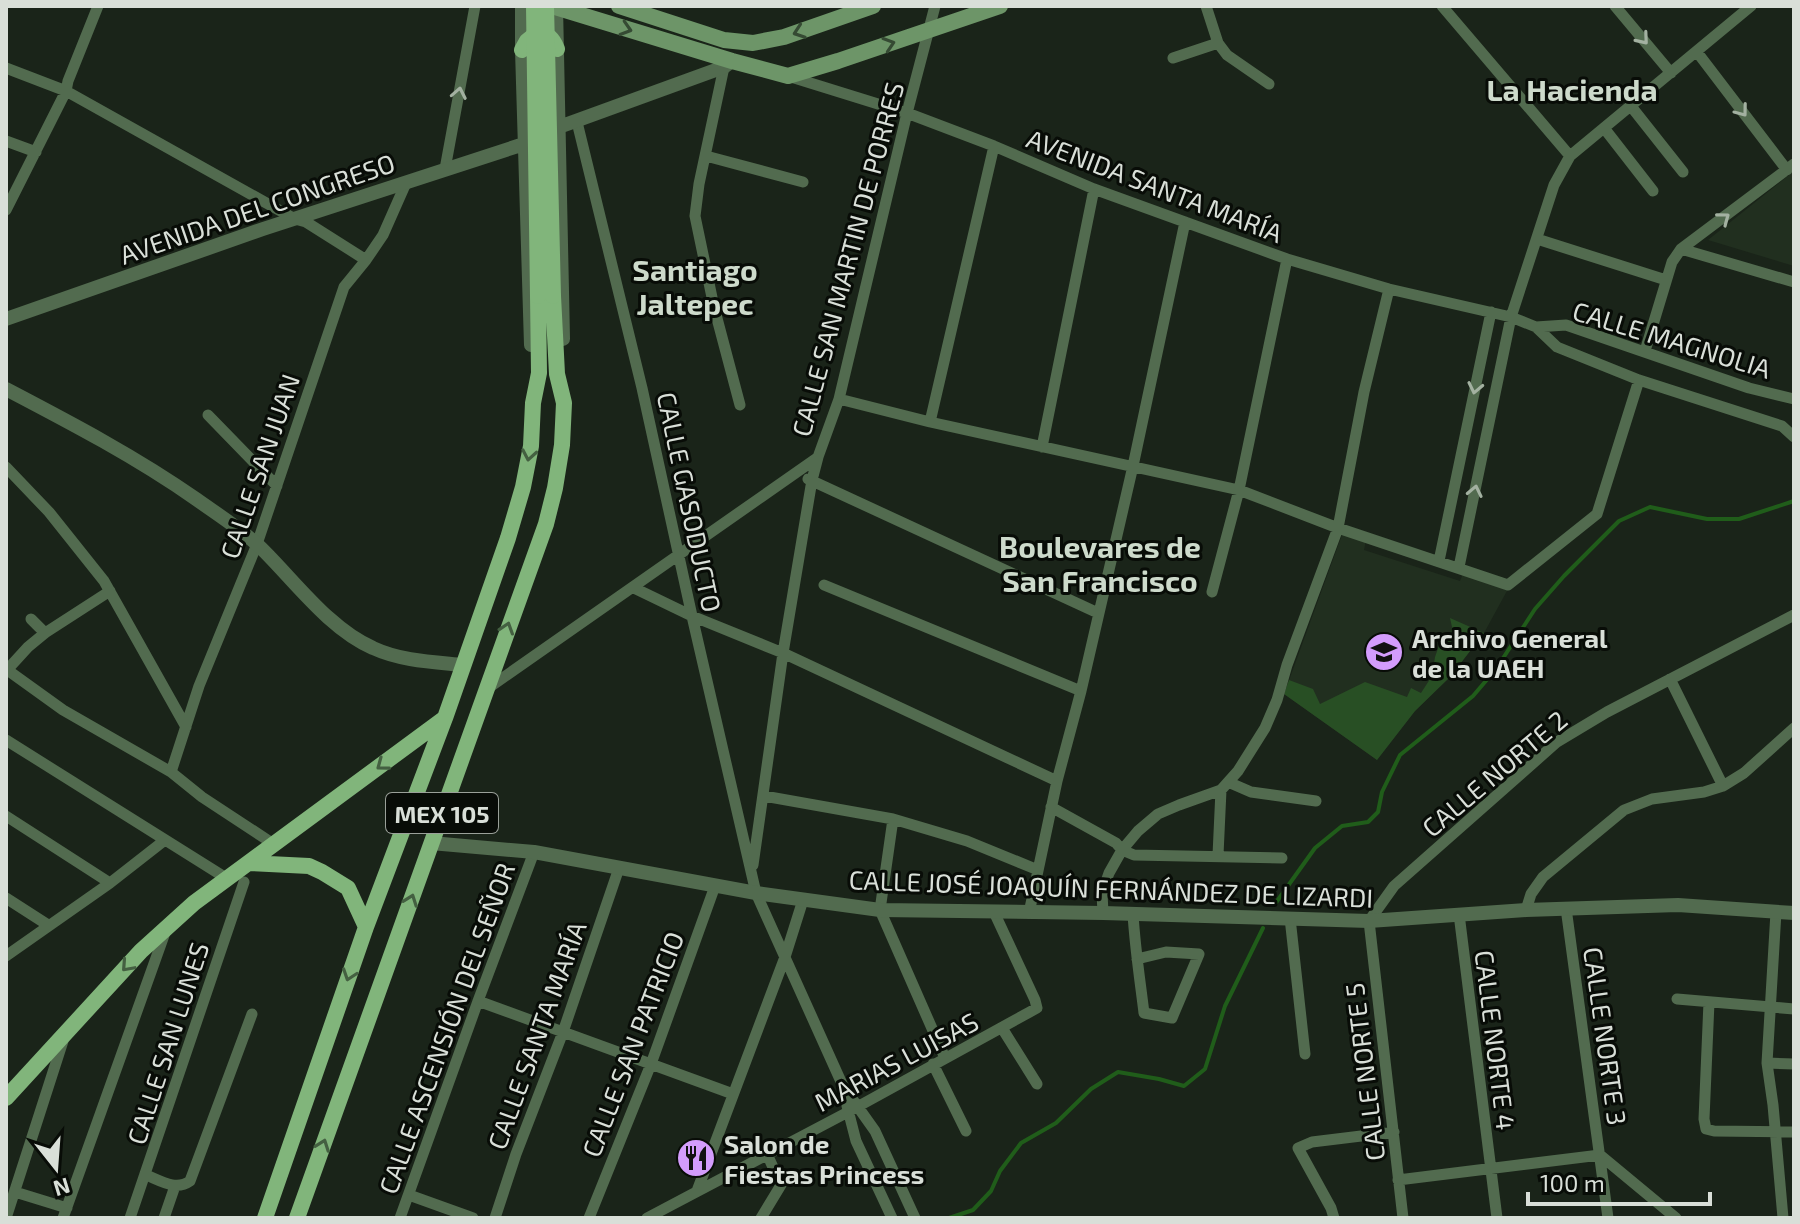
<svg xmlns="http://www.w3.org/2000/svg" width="1800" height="1224" viewBox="0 0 1800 1224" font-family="'Exo 2',sans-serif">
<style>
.built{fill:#212f1f}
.green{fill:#284f24}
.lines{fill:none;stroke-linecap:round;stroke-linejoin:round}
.stream{stroke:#205d1a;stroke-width:4}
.minor{stroke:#526b4f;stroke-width:11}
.tertiary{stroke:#526b4f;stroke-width:14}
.secondary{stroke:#6d9568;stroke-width:16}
.primary{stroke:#81b57b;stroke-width:16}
.primary-bridge{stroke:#81b57b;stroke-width:16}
.oneway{stroke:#354a33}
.oneway2{stroke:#a3b1a1}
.oneway3{stroke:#446041}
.labels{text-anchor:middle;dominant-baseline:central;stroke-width:6;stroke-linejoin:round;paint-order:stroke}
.shield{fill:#080c07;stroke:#9aa099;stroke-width:2}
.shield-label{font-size:24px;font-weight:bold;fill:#d9dfd8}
.street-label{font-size:26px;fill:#d9dfd8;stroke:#080c07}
.poi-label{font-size:26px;font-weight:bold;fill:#d9dfd8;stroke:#080c07;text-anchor:start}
.quarter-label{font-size:30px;font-weight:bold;fill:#cddacb;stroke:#080c07}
</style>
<rect width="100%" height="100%" fill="#1a2419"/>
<path class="built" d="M1794,171V266L1708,240Z
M1343,532L1366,540L1364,550L1460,581L1464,571L1508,589L1484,633L1450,677L1415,711L1377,760L1284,694Z"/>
<path class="green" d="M1450,618L1484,633L1450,677L1415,711L1377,760L1284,694L1289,680L1313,689L1320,704L1365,682L1407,697L1411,688L1421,693L1432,676L1435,657L1441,640L1450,635L1452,627Z"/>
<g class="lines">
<path class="stream" d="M1275,904L1315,848L1342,826L1368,822L1378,812L1382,792L1400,755L1473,696L1496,669L1535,609L1564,576L1619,521L1650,507L1707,519H1739L1794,501
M949,1218L973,1210L991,1191L1000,1171L1021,1143L1056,1123L1091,1089L1118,1072L1159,1079L1184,1086L1205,1069L1225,1006L1263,928"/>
<path class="minor" d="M1206,6L1218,43L1227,55L1269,84
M1442,6L1570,156
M1615,6L1671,73
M1697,52L1787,170
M1173,58L1218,43
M724,67L699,184L695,216L714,307L740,405
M6,68L66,91L295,219L306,222L366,260
M791,77L907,113L994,146L1094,189L1287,259L1389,289L1511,317L1536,327L1557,347L1639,380L1782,426L1794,437
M1630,105L1683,172
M577,122L642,388L692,616L756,893L843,1086L875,1131L915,1218
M1604,128L1653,191
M6,141L36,152
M706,156L803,182
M445,169L475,6
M6,210L66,91L68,81L98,6
M1537,239L1666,280
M1681,249L1794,282
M1536,327L1566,325L1749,388L1794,399
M1645,351L1672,262L1681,249L1794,164
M839,399L930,422L1239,490L1338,528L1508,585L1597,514L1639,380
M208,415L277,486
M930,422L994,146
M1042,447L1094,189
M6,467L49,512L104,581L186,727
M808,479L1098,613
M1439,561L1491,312
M1459,567L1511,317L1554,185L1570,156L1751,6
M824,585L1081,691
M634,588L692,616L783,653L1057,781
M1212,592L1239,490L1287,259
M31,619L45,633
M6,669L63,710L171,772L202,797L275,845
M7,670L28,647L45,633L110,591
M1670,679L1723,786
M487,689L817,458
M6,740L226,878
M171,772L199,686L257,544L344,287L366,260L383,235L406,183
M1228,782L1251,792L1316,801
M764,796L893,819L967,841L1038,870
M1051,807L1116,843L1122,850L1134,855L1282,858
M6,816L110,883
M893,819L880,910L945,1058
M1218,855L1221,790
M753,865L783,653L812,480L818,457L839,399L907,113L935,6
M6,898L48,925
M1566,908L1608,1218
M1526,910L1531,894L1543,877L1624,810L1652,799L1704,792L1723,786L1744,773L1794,728
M1776,912L1767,1063L1773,1105L1783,1218
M1029,913L1057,781L1081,691L1133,466L1185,222
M1103,913L1102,893L1109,873L1122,850L1138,831L1158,814L1179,805L1221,790L1238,771L1265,728L1277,700L1287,665L1338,528L1364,392L1389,289
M1133,914C1135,948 1140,980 1144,1013L1172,1018L1199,954L1166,952L1137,959
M1459,914L1497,1218
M1290,918L1305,1054
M6,956L110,883L165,840
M1677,999L1794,1009
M478,1001L733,1094
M1709,1002L1704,1119L1706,1129L1714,1131L1794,1132
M1002,1028L1037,1084
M1767,1063L1794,1064
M933,1064L966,1131
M847,1106L856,1141L892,1218
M146,1175C161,1181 176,1191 190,1181L252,1014
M1398,1180L1600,1155L1676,1218
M697,1191L785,957L803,900
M15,1192L67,1208
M409,1195L473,1218
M6,1218L63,1041
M63,1218L166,930
M130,1218L244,882
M164,1218L175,1186
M400,1218L478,1001L534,852
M495,1218L516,1154L563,1032L619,868
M589,1218L651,1064L715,886
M647,1218L848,1112L1037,1008L1035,1000L994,912
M761,1218L781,1185L767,1154
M1334,1218L1331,1208L1298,1148L1312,1142L1394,1132
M1403,1218L1369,921L1394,886L1557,742L1607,712L1794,615"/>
<path class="tertiary" d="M522,6V50L531,345
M556,6L563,339
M559,127L724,67L732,61
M6,319L263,229L524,144
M6,389C71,423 136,457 196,499C217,514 241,529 260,547C294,580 329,629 373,648C401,661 433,662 463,665
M431,843L534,852L756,893L880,910L1103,913L1369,921L1526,910L1678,905L1794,913"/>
<path class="secondary" d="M552,6L732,61L788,76L838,61L1000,6
M619,6L724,40L753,43L784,37L873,6"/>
<path class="primary" d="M522,50L527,41L537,33C549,34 553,39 557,49
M251,863L309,866L322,872L348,888L366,927
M6,1098L141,951L194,903L445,718
M265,1218L366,927L445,718L508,538L523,487L531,446L533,403L539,373L538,296
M297,1218L546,524L555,488L562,445L564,403L557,374L553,296"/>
<path class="primary-bridge" d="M534,6L538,296
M546,6L553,296"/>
</g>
<defs><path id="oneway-chevron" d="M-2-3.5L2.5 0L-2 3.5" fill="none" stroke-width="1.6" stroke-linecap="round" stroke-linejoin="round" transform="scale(2)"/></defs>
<g class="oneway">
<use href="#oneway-chevron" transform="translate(626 29) rotate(17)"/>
<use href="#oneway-chevron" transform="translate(799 32) rotate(161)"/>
<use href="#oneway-chevron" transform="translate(889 44) rotate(-18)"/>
</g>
<g class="oneway2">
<use href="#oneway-chevron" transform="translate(1643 39) rotate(50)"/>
<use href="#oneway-chevron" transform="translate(459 93) rotate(-79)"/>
<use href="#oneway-chevron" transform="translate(1742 111) rotate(53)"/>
<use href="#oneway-chevron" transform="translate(1724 218) rotate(-37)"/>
<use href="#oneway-chevron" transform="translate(1475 388) rotate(102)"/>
<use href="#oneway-chevron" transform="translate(1475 491) rotate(-78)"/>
</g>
<g class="oneway3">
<use href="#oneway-chevron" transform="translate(529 455) rotate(100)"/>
<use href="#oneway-chevron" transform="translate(507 628) rotate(-72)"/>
<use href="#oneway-chevron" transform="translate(382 765) rotate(143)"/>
<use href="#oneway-chevron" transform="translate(411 900) rotate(-70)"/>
<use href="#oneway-chevron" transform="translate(127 966) rotate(132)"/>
<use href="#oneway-chevron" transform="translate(349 975) rotate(109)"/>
<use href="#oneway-chevron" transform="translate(323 1145) rotate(-70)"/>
</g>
<defs>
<g id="university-disc" transform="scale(2)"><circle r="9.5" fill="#d39cfc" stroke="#080c07"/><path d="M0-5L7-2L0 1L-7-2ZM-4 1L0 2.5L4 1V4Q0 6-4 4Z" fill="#111"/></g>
<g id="restaurant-disc" transform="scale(2)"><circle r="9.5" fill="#d39cfc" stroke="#080c07"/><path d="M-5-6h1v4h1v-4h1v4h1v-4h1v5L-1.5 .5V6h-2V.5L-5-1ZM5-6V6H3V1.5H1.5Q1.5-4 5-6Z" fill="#111"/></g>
</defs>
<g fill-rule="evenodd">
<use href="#university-disc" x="1384" y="652"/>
<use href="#restaurant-disc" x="696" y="1158"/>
</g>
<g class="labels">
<rect class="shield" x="386" y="793" width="112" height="40" rx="6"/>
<g class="shield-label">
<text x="442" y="813">MEX 105</text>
</g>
<g class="street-label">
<text transform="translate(1155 185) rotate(21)">AVENIDA SANTA MARÍA</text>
<text transform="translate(257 208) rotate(-19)">AVENIDA DEL CONGRESO</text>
<text transform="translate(847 259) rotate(-75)">CALLE SAN MARTIN DE PORRES</text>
<text transform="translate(1672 339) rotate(17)">CALLE MAGNOLIA</text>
<text transform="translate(259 466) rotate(-71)">CALLE SAN JUAN</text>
<text transform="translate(690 502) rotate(78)">CALLE GASODUCTO</text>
<text transform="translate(1494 773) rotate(-40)">CALLE NORTE 2</text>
<text transform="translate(1111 888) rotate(2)">CALLE JOSÉ JOAQUÍN FERNÁNDEZ DE LIZARDI</text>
<text transform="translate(446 1028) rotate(-70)">CALLE ASCENSIÓN DEL SEÑOR</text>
<text transform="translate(536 1035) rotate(-70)">CALLE SANTA MARÍA</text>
<text transform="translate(1606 1036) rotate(82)">CALLE NORTE 3</text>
<text transform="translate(1496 1040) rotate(83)">CALLE NORTE 4</text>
<text transform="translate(167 1043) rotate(-72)">CALLE SAN LUNES</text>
<text transform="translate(632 1044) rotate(-69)">CALLE SAN PATRICIO</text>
<text transform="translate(896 1061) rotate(-28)">MARIAS LUISAS</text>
<text transform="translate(1364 1072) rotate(-97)">CALLE NORTE 5</text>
</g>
<g class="poi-label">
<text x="1412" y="637">Archivo General<tspan x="1412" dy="30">de la UAEH</tspan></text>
<text x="724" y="1143">Salon de<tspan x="724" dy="30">Fiestas Princess</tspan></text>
</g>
<g class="quarter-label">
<text x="1572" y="89">La Hacienda</text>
<text x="695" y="269">Santiago<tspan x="695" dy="34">Jaltepec</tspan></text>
<text x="1100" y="546">Boulevares de<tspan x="1100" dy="34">San Francisco</tspan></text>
</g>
</g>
<rect width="1800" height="1224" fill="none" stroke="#d9dfd8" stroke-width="16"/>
<g transform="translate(56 1168) rotate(163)" stroke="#080c07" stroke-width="6" paint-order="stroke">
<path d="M0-6L14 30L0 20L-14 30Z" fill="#d9dfd8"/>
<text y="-12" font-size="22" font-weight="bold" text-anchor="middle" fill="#d9dfd8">N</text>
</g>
<path d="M1528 1192v12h182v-12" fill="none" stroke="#d9dfd8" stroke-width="4"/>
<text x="1540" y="1192" font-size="24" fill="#d9dfd8" stroke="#080c07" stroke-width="6" paint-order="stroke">100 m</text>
</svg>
